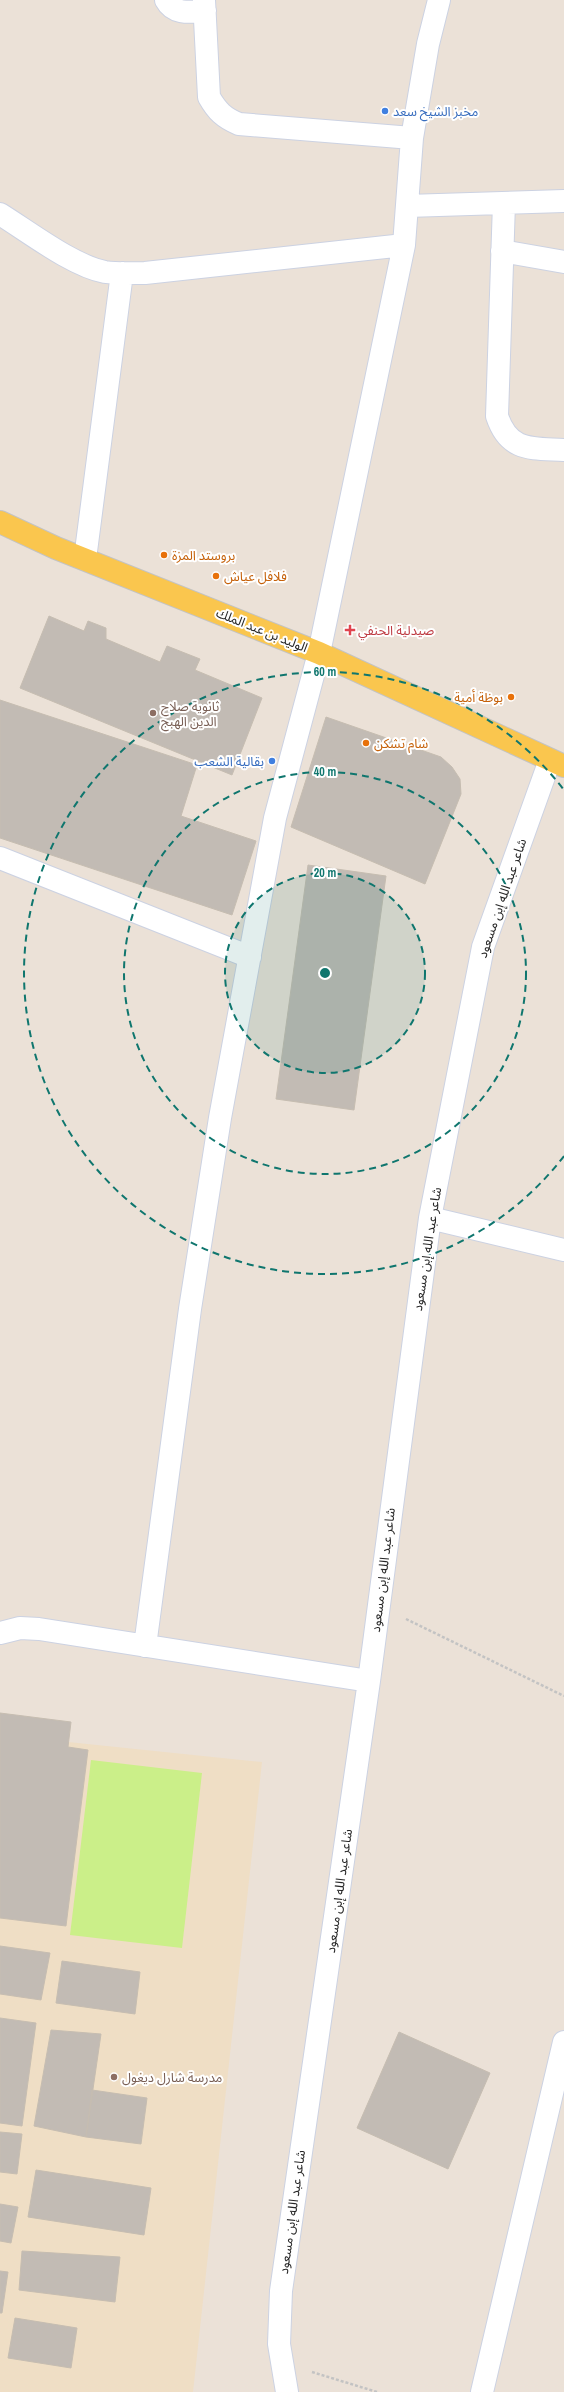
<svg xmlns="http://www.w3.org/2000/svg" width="564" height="2392" viewBox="0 0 564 2392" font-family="'Archivo Narrow','Noto Sans Arabic',sans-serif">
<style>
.education{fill:#efdec5}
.pitch{fill:#cbef89}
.building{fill:#c2bbb4;stroke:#c6bdb1}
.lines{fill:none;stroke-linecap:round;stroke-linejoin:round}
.minor-casing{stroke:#ccd2e2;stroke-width:24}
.major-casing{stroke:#c3c3c3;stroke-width:24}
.path{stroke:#c3c3c3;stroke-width:2.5;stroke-dasharray:3 2;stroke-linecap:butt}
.minor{stroke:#fff;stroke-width:22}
.major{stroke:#fac64e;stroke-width:22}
.ring{fill:none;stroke:#0f766e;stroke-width:2;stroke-dasharray:7 5}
.shop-dot{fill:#3f7fe0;stroke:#fff;stroke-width:1.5}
.food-dot{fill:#e8710a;stroke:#fff;stroke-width:1.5}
.health-dot{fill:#e0444e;stroke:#fff;stroke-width:1.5}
.education-dot{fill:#8d6e63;stroke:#fff;stroke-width:1.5}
.labels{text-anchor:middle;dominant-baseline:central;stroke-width:4;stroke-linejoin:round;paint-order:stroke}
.shop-label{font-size:13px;fill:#366cbe;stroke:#fff;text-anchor:start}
.food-label{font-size:13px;fill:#c56008;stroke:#fff;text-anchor:start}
.street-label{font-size:13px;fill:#272727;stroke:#fff}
.health-label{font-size:13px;fill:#be3a42;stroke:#fff;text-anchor:start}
.education-label{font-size:13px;fill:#785e54;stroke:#fff;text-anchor:start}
.centre{fill:#0f766e;stroke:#fff;stroke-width:2}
.ring-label{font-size:12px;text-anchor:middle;font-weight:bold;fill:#0f766e;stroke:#fff;stroke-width:4;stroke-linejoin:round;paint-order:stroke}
</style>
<rect width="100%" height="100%" fill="#ebe1d7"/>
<path class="education" d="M0,1713L68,1742L262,1762L193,2392H0Z"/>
<path class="pitch" d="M91,1760L202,1773L182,1948L70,1935Z"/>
<path class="building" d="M49,616L84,631L88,621L106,628V639L160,662L167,646L200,659L195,670L262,698L232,775L20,688Z
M0,700L197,765L181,816L256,841L232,915L0,838Z
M326,717L441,757L452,767L460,779L461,794L425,884L291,827Z
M308,865L386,876L354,1110L276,1099Z
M0,1713L71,1722L68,1747L88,1750L66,1926L0,1918Z
M0,1946L50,1953L41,2000L0,1994Z
M62,1961L140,1972L135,2014L56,2003Z
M0,2018L36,2023L22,2126L0,2123Z
M51,2030L101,2034L86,2137L34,2126Z
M399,2032L490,2073L448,2169L357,2128Z
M92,2090L147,2098L141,2144L86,2137Z
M0,2132L22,2134L17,2174L0,2172Z
M36,2170L151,2188L144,2235L28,2217Z
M0,2204L18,2207L11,2243L0,2241Z
M22,2251L120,2257L115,2302L19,2290Z
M0,2271L8,2272L2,2313H0Z
M15,2318L77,2328L71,2368L8,2358Z"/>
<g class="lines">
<g class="minor-casing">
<path id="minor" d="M166,0C174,15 191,12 205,11
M204,0L209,97C217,111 224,118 239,124L412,138
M504,203L497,416C509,452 531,448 564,450
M407,206L564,201
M0,214C29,232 73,266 105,272C118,274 132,273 145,273L404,245
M502,251L564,262
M85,559L122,273
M0,858L250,957
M430,1218L564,1250
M0,1633L20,1628L39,1629L369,1681
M145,1646L190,1309L220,1118L275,818L319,653L404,245L412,138L428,44L439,0
M287,2392L279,2344L281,2291L369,1681L430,1218L483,947L550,760
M482,2392L564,2042"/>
</g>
<g class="major-casing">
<path id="major" d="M0,522L56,548L319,653L564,766"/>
</g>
<path class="path" d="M406,1619L564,1696
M312,2372L377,2392"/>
<use href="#minor" class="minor"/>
<use href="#major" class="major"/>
</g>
<circle cx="325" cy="973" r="100" fill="#0f766e" fill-opacity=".12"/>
<g class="ring">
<circle cx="325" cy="973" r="100"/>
<circle cx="325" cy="973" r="201"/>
<path d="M564 1156A301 301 0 1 1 564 790"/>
</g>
<g class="shop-dot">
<circle cx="385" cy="111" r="4"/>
<circle cx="272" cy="761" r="4"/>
</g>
<g class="food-dot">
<circle cx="164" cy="555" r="4"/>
<circle cx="216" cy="576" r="4"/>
<circle cx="511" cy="697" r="4"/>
<circle cx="366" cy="743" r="4"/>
</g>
<path class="health-dot" d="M348 624h4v4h4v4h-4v4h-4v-4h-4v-4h4z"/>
<g class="education-dot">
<circle cx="153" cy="713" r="4"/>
<circle cx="114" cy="2077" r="4"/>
</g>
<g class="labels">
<g class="shop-label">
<text x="393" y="111">مخبز الشيخ سعد</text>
<text x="264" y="761" text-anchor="end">بقالية الشعب</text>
</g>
<g class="food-label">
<text x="172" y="555">بروستد المزة</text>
<text x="224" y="576">فلافل عياش</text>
<text x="503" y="697" text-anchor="end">بوظة أمية</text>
<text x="374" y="743">شام تشكن</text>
</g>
<g class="street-label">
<text transform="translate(262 630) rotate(22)">الوليد بن عبد الملك</text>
<text transform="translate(502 898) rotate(-71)">شاعر عبد الله إبن مسعود</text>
<text transform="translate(427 1249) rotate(-81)">شاعر عبد الله إبن مسعود</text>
<text transform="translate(383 1570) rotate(-83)">شاعر عبد الله إبن مسعود</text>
<text transform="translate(339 1891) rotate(-82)">شاعر عبد الله إبن مسعود</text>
<text transform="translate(292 2212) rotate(-82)">شاعر عبد الله إبن مسعود</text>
</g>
<g class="health-label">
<text x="358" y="630">صيدلية الحنفي</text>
</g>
<g class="education-label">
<text x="161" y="706">ثانوية صلاح<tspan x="161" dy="15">الدين الهبج</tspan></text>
<text x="122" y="2077">مدرسة شارل ديغول</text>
</g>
</g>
<circle cx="325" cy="973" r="6" class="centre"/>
<g class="ring-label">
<text x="325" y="676">60 m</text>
<text x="325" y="776">40 m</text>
<text x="325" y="877">20 m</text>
</g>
</svg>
